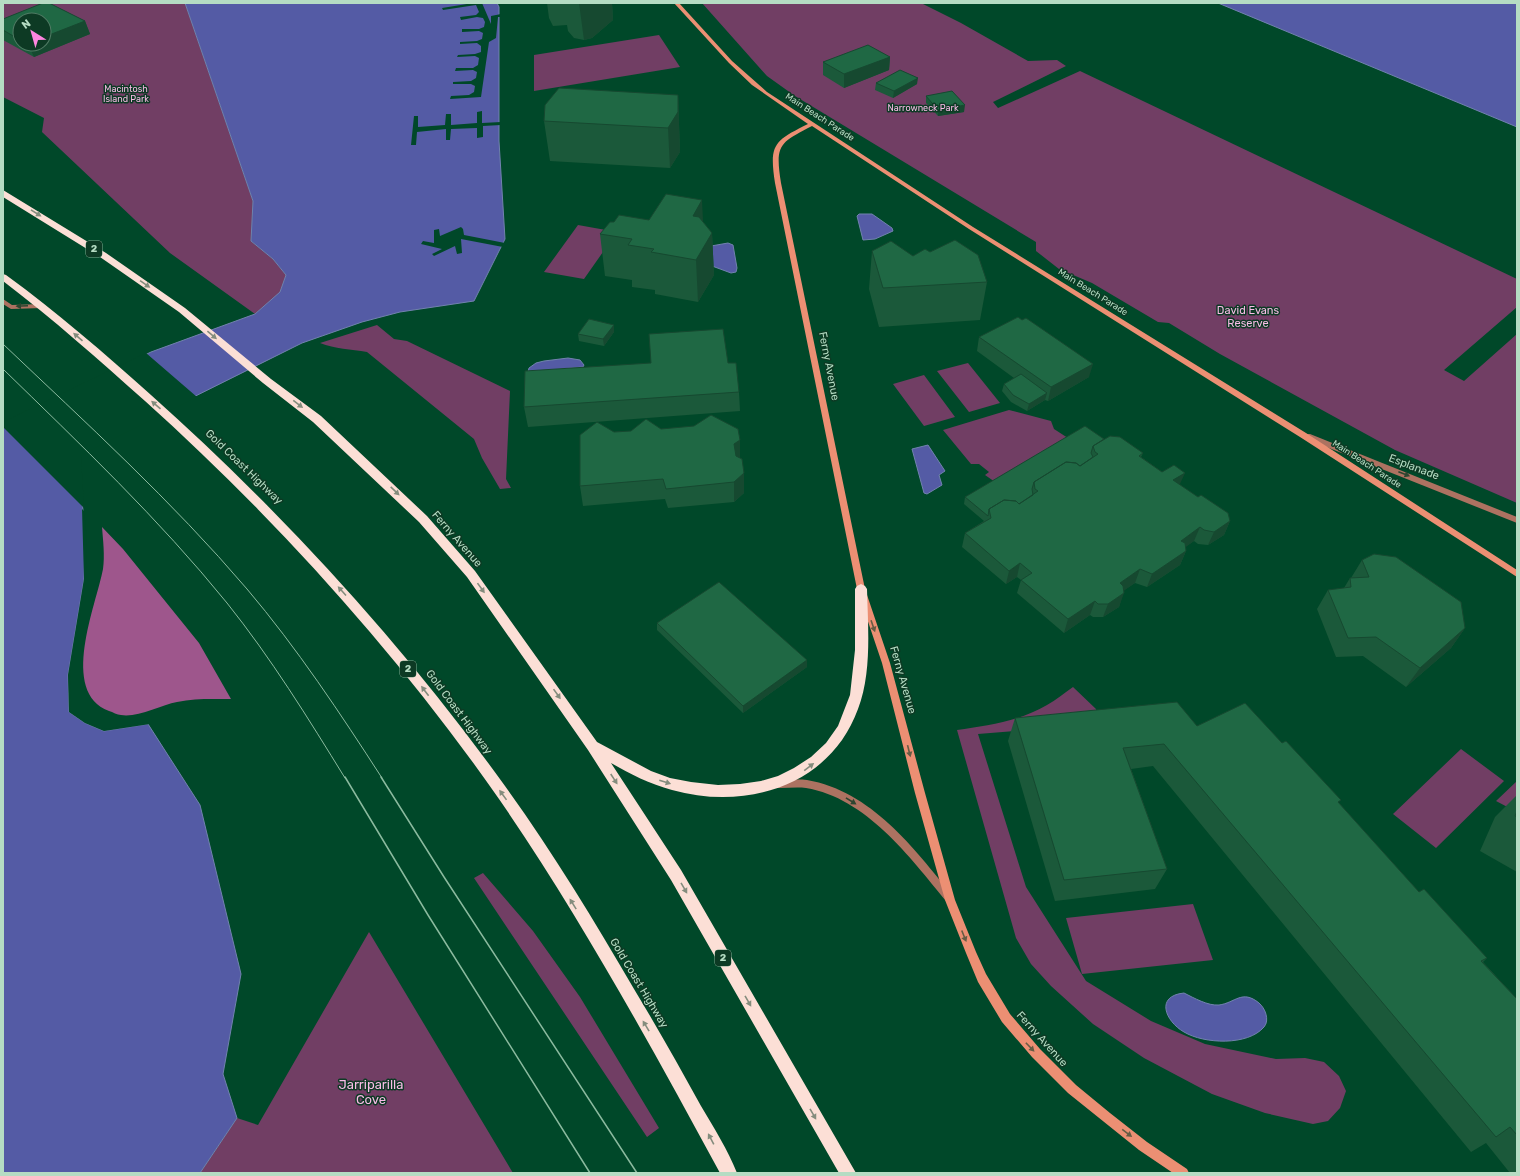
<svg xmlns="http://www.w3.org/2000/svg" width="1520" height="1176" viewBox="0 0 1520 1176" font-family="Rubik,sans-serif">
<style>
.green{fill:#713e64;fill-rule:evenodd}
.forest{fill:#9e568c}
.water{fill:#545ba5;stroke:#7182ae}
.pier{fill:#004829}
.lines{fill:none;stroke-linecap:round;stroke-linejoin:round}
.lane{fill:#ad7261;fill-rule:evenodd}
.street{fill:#ad7261;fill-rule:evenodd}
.secondary{fill:#ec8f73;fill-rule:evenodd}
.highway{fill:#fcdfd6;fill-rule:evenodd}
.tram-far1{stroke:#8bba9f;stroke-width:1}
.tram{stroke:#8bba9f;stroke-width:1.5}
.wall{fill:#1b593a;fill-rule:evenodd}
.shaded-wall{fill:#164930}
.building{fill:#1f6844;stroke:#164930}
.oneway{fill:#848c7d}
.oneway2{fill:#2d4530}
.oneway3{fill:#665c44}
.labels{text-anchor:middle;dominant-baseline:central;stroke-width:3;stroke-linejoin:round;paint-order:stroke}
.far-park-label{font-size:9px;fill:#f9bce7;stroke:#0d3a24}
.far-street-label{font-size:9px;fill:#b5dcc3;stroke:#0d3a24}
.shield{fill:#0d3a24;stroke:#83ab93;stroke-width:1}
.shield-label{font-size:10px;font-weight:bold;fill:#b5dcc3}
.park-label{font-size:11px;fill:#f9bce7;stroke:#0d3a24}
.street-label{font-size:11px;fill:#b5dcc3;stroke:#0d3a24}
.near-park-label{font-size:13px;fill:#f9bce7;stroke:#0d3a24}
</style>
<rect width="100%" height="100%" fill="#004829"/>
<path class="green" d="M3,3H185L253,201L251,241L273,259L286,275L280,293L255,314L170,253L42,132L44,118L3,97ZM20,20H44V44H20Z
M702,3H921L961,23L1028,61L1057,60L1066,66L993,102L998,108L1080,71L1517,279V307L1444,370L1464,381L1517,334V503L1395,450L1220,354L1169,323L1158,322L1092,283L1059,269L1036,251V242L795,96L767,76Z
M659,35L680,67L534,91V55Z
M578,225L617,232L584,279L544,272Z
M377,325L394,339L407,341L510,391L506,479L511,488L500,489L482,458L474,439L367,352C351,349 335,349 320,343Z
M968,363L1000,403L969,412L937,371Z
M924,375L955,417L924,426L893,384Z
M1009,410L1051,421L1054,429L1071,440L998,484L985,475L989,472L979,464H971L943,430Z
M1073,687L1096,709L1098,715L1015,731L978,734L1026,887L1086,981L1151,1021L1205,1044L1276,1059L1305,1058L1324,1062L1339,1076L1346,1091L1340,1108L1328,1121L1313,1124L1265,1113L1212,1094L1144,1058L1093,1024L1051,986L1031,964L1016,938L957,730C987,726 1020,721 1047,705C1056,700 1064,693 1073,687Z
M1461,749L1504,781L1436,848L1393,814Z
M1517,781V812L1496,801Z
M483,873L533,931L580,997L659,1128L647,1137L474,878Z
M1193,904L1213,960L1082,974L1066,918Z
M369,932L513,1173H200L237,1118L258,1125Z"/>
<path class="forest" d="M102,527L123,549L199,643L231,699C213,699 195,698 177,702C161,705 137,718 121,715C117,715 113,712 109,711C59,692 96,606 103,569C105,556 103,540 102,527Z"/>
<path class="water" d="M185,3H497L499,7V141L505,239L474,301L400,312L362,322L302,343L79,454L85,540L84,579L68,675L69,712L85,723L104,731L148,724L200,805L241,974L223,1074L237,1118L200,1173H3V425L151,352L255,314L280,292L286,275L273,259L251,241L253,201Z
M1218,3H1517V127Z
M859,214H872L892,228L893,231L875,239L863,240L857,216Z
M728,243L733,245L737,268L736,272L731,273L704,263L711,246Z
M568,358L580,360L584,365L583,367L528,372L529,368L536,363L544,361Z
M928,445L945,471L939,475L942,485L927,494L924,493L912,449Z
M1184,993C1194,998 1208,1006 1219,1005C1235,1003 1242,989 1259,1003C1265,1008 1270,1020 1264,1027C1248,1046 1204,1044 1184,1032C1165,1021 1155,996 1184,993Z"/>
<path class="pier" d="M473,3H482L491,24V16L501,14V17H498L496,38L489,42L481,97L450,99L451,96L469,95L474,92L475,86L471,84H453V82L471,81L476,78L477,72L473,70L455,71L456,68H473L478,65L479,58L475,56L457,57L458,55L475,54L481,52V46L477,43L460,44V42L477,41L482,39L483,33L479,31L462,32V29H479L484,27L485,22L483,18L477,17L461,20L460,17L476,15L479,12L476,5L443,10L442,8Z
M482,111V123L501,122V125L483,126V137L477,138V128L451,129L450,140H446V129L417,132L416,145H411L414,116H418V127L445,125L446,114H451V125L477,123V112Z
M461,227L463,229L464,235L505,243L503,247L461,239L462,253L457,254L455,246L434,256L432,254L442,249L421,244L423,241L434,243V230L439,229L440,236Z
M146,353L197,397L81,455L84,508L3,427V422Z
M82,509L84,511L87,540L86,579L70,675L71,711L86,721L104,729L147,722L150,724L104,731L85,723L69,712L68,675L84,579Z"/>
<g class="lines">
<path class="lane" d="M3,299L12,305L42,304L45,306L42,308L11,309L3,304Z
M779,780C788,780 798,779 807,780C871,791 914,848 952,895L954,898L952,901L949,903L946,901C910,857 866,798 806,788C798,787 788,788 779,788L776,787L774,784L776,781Z"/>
<path class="street" d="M1304,434H1310L1517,517V523L1304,438L1303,436Z"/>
<path class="secondary" d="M674,3H679L732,61L767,92L973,227L1306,433L1517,570V577L1300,437L969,229L812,126C779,143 775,145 781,183L865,589L890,663L925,793L955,900L976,952L986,974L1010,1014L1040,1049L1076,1085L1110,1113L1147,1142L1187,1169L1189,1173H1173L1139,1150L1068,1093L1032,1057L1002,1022L978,982L966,953L945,900L915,793L882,663L857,589L775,183C769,144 774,141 808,124L752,85L729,63Z"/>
<path class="highway" d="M3,190L106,253L185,308L271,379L321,416L427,516L475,571L597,742L651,771L670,778L691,782L718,785L740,784L761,781L778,776L794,768L811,757L826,743L838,726L850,695L855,650V589L857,586L861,584L865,586L867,589C868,628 872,672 858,709C830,786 746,811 672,790C650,784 630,774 611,763L681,870L856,1173H839L671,880L588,750L467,577L419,522L313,422L263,383L179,312L100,257L3,197Z
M3,274L6,275C57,312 104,353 151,395C282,512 402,643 505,786C552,851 594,920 634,989C657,1027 679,1066 701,1106C714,1128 728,1150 737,1173H720C651,1046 581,918 499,799C398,654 276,519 145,401C99,360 53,319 3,281Z"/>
<path class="tram-far1" d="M3,344C86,423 172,501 247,589C297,648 340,713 382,778
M3,369C80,444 159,519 227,603C271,658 308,718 345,778"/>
<path class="tram" d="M345,777L428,915L590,1173
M381,777L444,877L637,1173"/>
</g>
<path class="wall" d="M547,3H612L613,20L592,38L584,40L574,38L568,31L567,25L553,26L549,18Z
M3,19L85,21L90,34L34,57L3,40ZM20,20L44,44H20Z
M890,57L889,70L844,88L823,75V62Z
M876,83L917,84L893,98L875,90Z
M678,95L680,152L670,168L550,161L544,121Z
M926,96L964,112L938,116L926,103Z
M614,222H703L712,233L714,275L698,302L655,294V290L632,287V280L605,276L600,234Z
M872,251L913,256L930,252L987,282L980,320L879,327L869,289Z
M614,332L604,346L579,341L578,334Z
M979,337L1089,377L1048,401L1045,400L1027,411L1011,402L1002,391L1004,384L1014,378L977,351Z
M728,363L739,392L740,411L528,427L524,407Z
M661,429L740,440V458L744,493L734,502L668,508L665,499L583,506L580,486L614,432Z
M1104,439L1143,453L1141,457L1230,521L1224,535L1208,545L1198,544L1194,541L1185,547L1186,551L1180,565L1147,587L1135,583L1124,590L1119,607L1103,617H1093L1090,615L1064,633L1017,593L1021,580L1017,577L1006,584L962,547L965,533L984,521L964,504L965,497Z
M1362,560L1465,628L1451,648L1406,687L1363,656L1336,657L1317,609L1328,590L1344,588L1350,578H1351Z
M657,623L807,660V667L743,713L657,630Z
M1015,718L1197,726L1282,743L1339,804L1419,892L1487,958L1483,962L1517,999V1173H1510L1486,1143L1471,1152L1153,766L1131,769L1167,869L1155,889L1055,901L1008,741Z
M1517,795V872L1480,851L1495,817Z"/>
<path class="shaded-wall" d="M579,3H612L613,20L592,38L584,40Z
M85,21L90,34L34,57L28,44H44V37Z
M890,57L889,70L844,88V74Z
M918,78L917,84L893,98L894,91Z
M678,95L680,152L670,168L668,128Z
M965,105L964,112L938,116V110Z
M702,200L704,242L693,216Z
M712,233L714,275L698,302L696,260Z
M614,325V332L604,346L603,339Z
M1093,364L1089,377L1048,401L1051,387Z
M1047,393L1045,400L1027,411L1029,404Z
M740,440V460L735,464L734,444Z
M744,473V493L734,502V482Z
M1185,473L1179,486L1173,480Z
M1230,521L1224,535L1208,545L1214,532Z
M1200,527L1194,541L1176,554L1181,541Z
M1186,551L1180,565L1147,587L1152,574Z
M1020,563L1017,577L1006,584L1009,571Z
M1140,569L1135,583L1115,597L1120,583Z
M1124,593L1119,607L1103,617L1108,604Z
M1095,601L1090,615L1064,633L1068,619Z
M1465,628L1451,648L1406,687L1420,668Z
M807,660V667L743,713V706Z"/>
<path class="building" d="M43,3H49L85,21L44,37V20H20V40L3,30V19Z
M868,45L890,57L844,74L823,62Z
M900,70L918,78L894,91L876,83Z
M559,88L678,95V112L668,128L544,121L545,105Z
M952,91L965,105L938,110L926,96Z
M666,194L702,200L693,216L699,217L712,233L696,260L651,252L654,249L628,245L632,239L600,234L610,222H614L619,215L649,220Z
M955,240L978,255L987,282L883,288L872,251L891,241L913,256L925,249L930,252Z
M1018,317L1022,320L1026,318L1093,364L1051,387L979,337Z
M589,319L614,325L603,339L578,334Z
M723,329L728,363H736L739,392L524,407L525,371L651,363L649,334Z
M1021,374L1047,393L1029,404L1013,395L1004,384Z
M711,415L738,429L740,440L734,444L736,456L742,459L744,473L734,482L666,489L663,479L580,486V435L597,422L614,432L631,431L646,419L661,429L694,426Z
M1085,426L1104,439L1093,446L1091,453L1093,457L1080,466L1076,463L1066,462L1034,482L1032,489L1033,495L1019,504L1016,501L1004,500L989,509L988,516L965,497Z
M1110,436L1120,437L1143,453L1139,456L1162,472L1174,465L1185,473L1173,480L1198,497L1201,495L1228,513L1230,521L1214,532L1204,530L1200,527L1181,541L1185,543L1186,551L1152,574L1140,569L1120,583L1123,586L1124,593L1108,604H1098L1095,601L1068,619L1021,580L1032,573L1020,563L1009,571L965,533L991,518L989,509L1004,500L1016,501L1019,504L1038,491L1035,489L1034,482L1066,462L1076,463L1080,466L1098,454L1095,452L1093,446Z
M1374,554L1396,557L1461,602L1465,628L1420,668L1376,637L1348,638L1328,590L1351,587L1350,578L1369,577L1362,560Z
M719,582L807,660L743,706L657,623Z
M1177,702L1197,726L1245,703L1282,743L1286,741L1341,800L1338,802L1419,892L1424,889L1487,958L1481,961L1517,999V1135L1510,1127L1496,1137L1164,744L1123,748L1167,869L1064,880L1015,718Z
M1517,811V817L1515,816Z"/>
<defs><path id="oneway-solid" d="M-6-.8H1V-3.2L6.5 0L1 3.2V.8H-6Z"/></defs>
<g class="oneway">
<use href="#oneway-solid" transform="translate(36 213) rotate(32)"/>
<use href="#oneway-solid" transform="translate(145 284) rotate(35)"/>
<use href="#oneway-solid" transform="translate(212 335) rotate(40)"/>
<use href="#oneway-solid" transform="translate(78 337) rotate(-139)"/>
<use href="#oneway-solid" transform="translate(298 404) rotate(38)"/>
<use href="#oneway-solid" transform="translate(156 405) rotate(-139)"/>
<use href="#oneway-solid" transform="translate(395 491) rotate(44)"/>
<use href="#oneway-solid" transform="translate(481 588) rotate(54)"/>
<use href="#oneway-solid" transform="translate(342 591) rotate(-132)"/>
<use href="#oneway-solid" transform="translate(425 691) rotate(-127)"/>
<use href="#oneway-solid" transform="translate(557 694) rotate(55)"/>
<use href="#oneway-solid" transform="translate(809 767) rotate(-37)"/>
<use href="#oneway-solid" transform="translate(614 779) rotate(57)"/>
<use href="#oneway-solid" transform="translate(665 782) rotate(18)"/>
<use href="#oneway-solid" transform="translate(503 795) rotate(-126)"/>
<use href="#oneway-solid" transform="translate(684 888) rotate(60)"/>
<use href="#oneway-solid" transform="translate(573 904) rotate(-122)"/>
<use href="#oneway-solid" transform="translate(748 1001) rotate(60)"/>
<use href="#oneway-solid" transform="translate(646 1026) rotate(-121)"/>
<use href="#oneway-solid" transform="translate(813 1114) rotate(60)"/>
<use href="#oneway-solid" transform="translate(711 1139) rotate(-118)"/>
</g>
<g class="oneway2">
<use href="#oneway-solid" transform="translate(22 306) rotate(178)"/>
<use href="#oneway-solid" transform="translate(1404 474) rotate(21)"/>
<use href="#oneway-solid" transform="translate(851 801) rotate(32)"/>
</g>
<g class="oneway3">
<use href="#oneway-solid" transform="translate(873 626) rotate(71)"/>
<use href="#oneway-solid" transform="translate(909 751) rotate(76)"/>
<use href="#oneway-solid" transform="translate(964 936) rotate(68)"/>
<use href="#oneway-solid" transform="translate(1030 1047) rotate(46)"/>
<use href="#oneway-solid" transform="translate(1127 1133) rotate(37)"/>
</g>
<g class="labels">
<g class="far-park-label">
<text x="126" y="89">Macintosh<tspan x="126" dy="10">Island Park</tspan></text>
<text x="923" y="108">Narrowneck Park</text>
</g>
<g class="far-street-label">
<text transform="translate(820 117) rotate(33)">Main Beach Parade</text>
<text transform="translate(1093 292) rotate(32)">Main Beach Parade</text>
<text transform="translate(1367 464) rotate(33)">Main Beach Parade</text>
</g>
<g class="shield">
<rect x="86" y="241" width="16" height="16" rx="3"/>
<rect x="400" y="661" width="16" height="16" rx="3"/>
<rect x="715" y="950" width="16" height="16" rx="3"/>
</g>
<g class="shield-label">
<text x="94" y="249">2</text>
<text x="408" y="669">2</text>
<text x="723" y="958">2</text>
</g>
<g class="park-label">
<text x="1248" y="310">David Evans<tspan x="1248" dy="13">Reserve</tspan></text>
</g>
<g class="street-label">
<text transform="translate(829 366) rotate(79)">Ferny Avenue</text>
<text transform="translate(244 467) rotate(44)">Gold Coast Highway</text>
<text transform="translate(1414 467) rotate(21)">Esplanade</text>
<text transform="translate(457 539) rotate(49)">Ferny Avenue</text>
<text transform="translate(903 680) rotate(74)">Ferny Avenue</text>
<text transform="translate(459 712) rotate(53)">Gold Coast Highway</text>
<text transform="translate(639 983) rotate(59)">Gold Coast Highway</text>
<text transform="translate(1042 1039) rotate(48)">Ferny Avenue</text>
</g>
<g class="near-park-label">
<text x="371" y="1084">Jarriparilla<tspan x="371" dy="15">Cove</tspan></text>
</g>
</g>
<rect width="1520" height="1176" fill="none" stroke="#b5dcc3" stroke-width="8"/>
<g transform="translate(32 32) rotate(323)"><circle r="19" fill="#0d3a24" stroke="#507b64"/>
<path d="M0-3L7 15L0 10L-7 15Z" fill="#fe86e0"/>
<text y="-6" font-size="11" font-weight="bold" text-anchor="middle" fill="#b5dcc3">N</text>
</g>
</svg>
